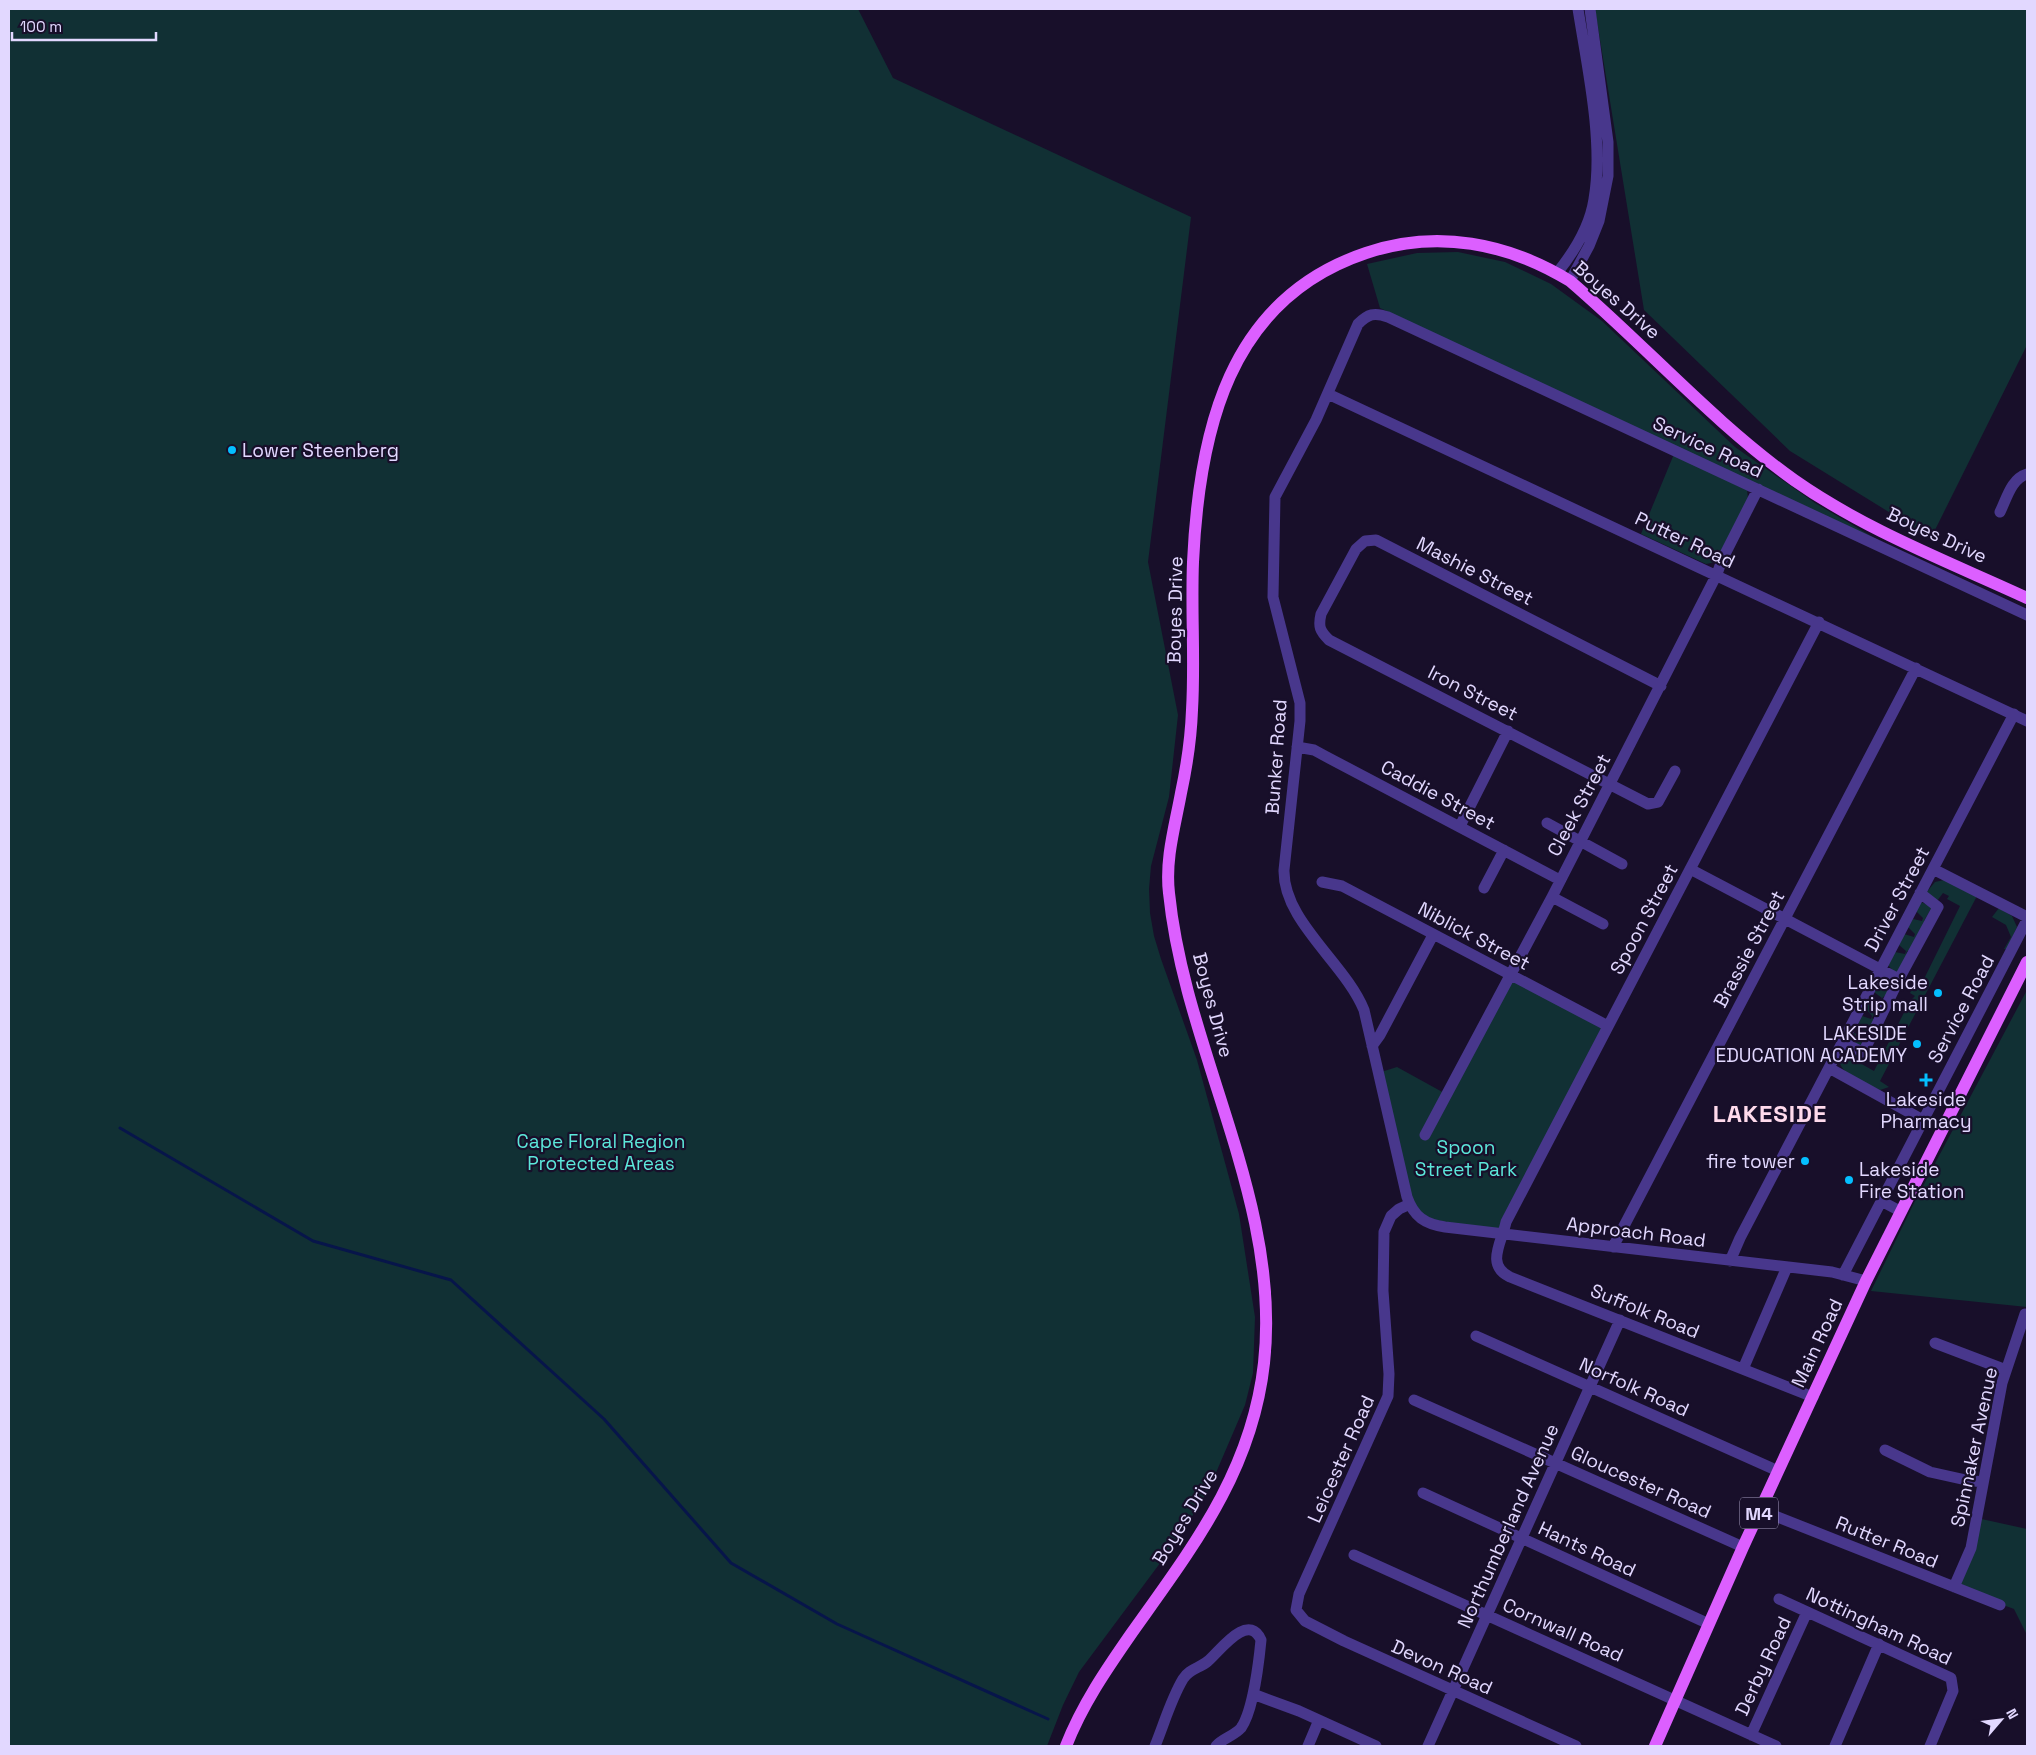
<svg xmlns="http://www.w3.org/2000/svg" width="2036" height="1755" viewBox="0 0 2036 1755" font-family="'Space Grotesk',sans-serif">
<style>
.green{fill:#113034}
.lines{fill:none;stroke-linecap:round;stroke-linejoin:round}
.stream{stroke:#07154a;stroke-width:3}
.minor{stroke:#48378c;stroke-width:11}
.major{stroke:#dc5fff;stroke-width:12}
.poi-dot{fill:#04bfff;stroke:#180f2a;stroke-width:2}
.labels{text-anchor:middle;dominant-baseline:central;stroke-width:4.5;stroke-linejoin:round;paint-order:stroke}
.shield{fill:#180f2a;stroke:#a59cbf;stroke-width:1}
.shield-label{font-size:18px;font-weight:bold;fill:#e2d8ff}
.street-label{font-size:19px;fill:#e2d8ff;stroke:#180f2a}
.poi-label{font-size:19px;fill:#e2d8ff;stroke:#180f2a;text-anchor:end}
.park-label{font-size:19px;fill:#5ce7da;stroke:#180f2a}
.district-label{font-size:24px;font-weight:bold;letter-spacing:1px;fill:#ffdaec;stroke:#180f2a}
</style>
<rect width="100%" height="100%" fill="#180f2a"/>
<path class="green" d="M9,9H858L893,78L1191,217L1148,562L1178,715L1169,797L1151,866L1149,889L1150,913L1154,936L1161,959L1197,1060L1239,1214L1255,1317L1253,1373L1245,1405L1209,1489L1178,1539L1079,1672L1063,1705L1047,1746H9Z
M1595,9H2027V345L1931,538L1790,451L1644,310Z
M1458,252L1505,262L1551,284L1602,321L1735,447L1815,503L1890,547L1380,308L1367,264L1417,253Z
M1674,454L1747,490L1748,498L1716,562L1706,564L1641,534Z
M1944,880L1977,896L1880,1081L1889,1087L1880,1090C1870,1085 1836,1073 1840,1059C1840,1055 1844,1051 1845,1048L1858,1055V1062L1874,1071L1910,1001L1915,996L1910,993L1916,980L1922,983L1960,906L1947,899L1949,896L1943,893L1937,901L1925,894L1935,882Z
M1921,902L1932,907L1924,921L1926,923L1915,938L1917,940L1909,951H1907L1903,970L1895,973L1888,965L1895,952L1905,954L1906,951L1899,945L1904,934L1914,937L1915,934L1908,927L1913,919L1922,921L1923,918L1916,911Z
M1999,908L2012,916L2017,927L2007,949H2004L2011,937L2006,925L1992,917Z
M1510,975L1608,1026L1504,1234L1417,1216L1378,1073L1397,1067L1446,1094Z
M1883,976L1892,978L1891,993L1883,997L1881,1001L1883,1003L1878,1016L1874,1015L1872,1018L1876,1021L1869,1032L1865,1031L1864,1034L1865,1036L1860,1047L1848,1042L1853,1033L1862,1035L1864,1031L1857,1026L1862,1016L1871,1019L1872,1016L1866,1009L1871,998L1880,1001L1882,998L1874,992Z
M2027,990V1307L1871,1291L1914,1203Z
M1977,1518L2027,1529V1635L2014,1609L1954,1587Z"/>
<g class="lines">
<path class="stream" d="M120,1128L313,1241L451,1280L604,1419L731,1563L837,1624L1048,1719"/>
<path class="minor" d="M1557,273C1574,252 1590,226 1594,199C1604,142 1587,66 1578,9
M1570,281L1589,246L1599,221L1608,176V142L1590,9
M1328,394L2027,721
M2000,512C2007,498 2011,479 2027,474
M1661,686L1376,540L1365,541L1356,549L1321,614C1318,627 1320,631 1329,640L1648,804L1658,802L1675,771
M1297,747L1314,750L1325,756L1560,880
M1547,823L1622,864
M1460,826L1508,731
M1690,869L1899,979L1938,907L1920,893
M1933,869L2027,917
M1322,882L1342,886L1608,1026
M1484,888L1504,850
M1552,897L1603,924
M1843,1042L1862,1052L1864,1051L1899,979
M1372,1046L1380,1035L1433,935
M1829,1068L1923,1120
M1425,1135L1552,897L1717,574L1722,560L1758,489
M1881,1201L1900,1211
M1410,1204L1399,1209L1391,1216L1384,1232L1383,1291L1389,1374L1388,1396L1299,1594L1296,1610L1305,1621L1344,1641L1576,1746
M1613,1247L1916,668
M1730,1261L1740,1238L2014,714
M1843,1275L2027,920
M1866,1281L1832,1272L1445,1227C1425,1224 1414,1217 1407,1197L1364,1010C1345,963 1283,921 1284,870L1300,721V703L1273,597L1275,497L1316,420L1358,324C1368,314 1374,312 1388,317L2027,615
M1476,1336L1778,1471
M1935,1343L2006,1370
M1743,1369L1787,1267
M1813,1397L1510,1277C1485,1265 1502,1242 1506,1222L1819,622
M1414,1400L1743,1547
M1885,1450L1930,1472L1966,1480L1983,1482
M1423,1493L1709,1624
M1760,1510L2000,1605
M1354,1555L1776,1746
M1954,1587L1971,1548L2002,1383L2025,1314
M1779,1599L1951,1678L1953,1691L1930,1746
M1253,1694L1299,1711L1376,1746
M1751,1735L1807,1612
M1155,1746C1164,1724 1171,1699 1183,1679C1189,1669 1200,1668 1208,1661C1219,1652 1248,1611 1261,1640C1259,1661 1253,1711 1241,1728C1234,1736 1223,1738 1216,1746
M1308,1746L1319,1720
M1428,1746L1620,1320
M1835,1746L1879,1644"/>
<path class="major" d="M1066,1746C1082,1705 1106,1670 1131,1634C1192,1548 1252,1472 1264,1363C1282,1201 1185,1052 1169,893C1165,859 1175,826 1181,793C1187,765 1191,738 1192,710C1195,661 1191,611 1193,562C1199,432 1228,299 1366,253C1437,229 1508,243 1570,281C1646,346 1713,422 1794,480C1865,530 1949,562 2027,598
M1655,1746L1743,1547L1866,1281L2027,962"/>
</g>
<g class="poi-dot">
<circle cx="232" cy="450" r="5"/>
<circle cx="1938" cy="993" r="5"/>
<circle cx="1917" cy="1044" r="5"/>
<path d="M1923.5 1072.5h5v5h5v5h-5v5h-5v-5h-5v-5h5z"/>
<circle cx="1805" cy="1161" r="5"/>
<circle cx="1849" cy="1180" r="5"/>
</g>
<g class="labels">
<rect class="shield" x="1740" y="1497.5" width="38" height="31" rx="4"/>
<g class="shield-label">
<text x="1759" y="1513">M4</text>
</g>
<g class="street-label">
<text transform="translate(1617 300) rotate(41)">Boyes Drive</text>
<text transform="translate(1708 447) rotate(25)">Service Road</text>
<text transform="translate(1937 535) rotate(25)">Boyes Drive</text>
<text transform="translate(1685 540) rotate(25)">Putter Road</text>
<text transform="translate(1475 571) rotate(27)">Mashie Street</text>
<text transform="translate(1175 610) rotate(-89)">Boyes Drive</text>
<text transform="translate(1473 693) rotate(27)">Iron Street</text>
<text transform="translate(1276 757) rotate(-86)">Bunker Road</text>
<text transform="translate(1438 795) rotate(28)">Caddie Street</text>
<text transform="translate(1579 805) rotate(-62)">Cleek Street</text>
<text transform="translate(1897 899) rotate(-62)">Driver Street</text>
<text transform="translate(1644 919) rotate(-62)">Spoon Street</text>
<text transform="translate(1474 936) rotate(28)">Niblick Street</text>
<text transform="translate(1749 949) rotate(-62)">Brassie Street</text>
<text transform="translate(1213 1005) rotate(75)">Boyes Drive</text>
<text transform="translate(1961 1009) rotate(-62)">Service Road</text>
<text transform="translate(1636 1232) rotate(7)">Approach Road</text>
<text transform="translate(1645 1311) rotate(22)">Suffolk Road</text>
<text transform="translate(1817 1343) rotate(-65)">Main Road</text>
<text transform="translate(1634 1387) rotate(24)">Norfolk Road</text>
<text transform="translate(1974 1447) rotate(-78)">Spinnaker Avenue</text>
<text transform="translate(1341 1459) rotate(-66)">Leicester Road</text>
<text transform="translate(1641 1482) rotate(24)">Gloucester Road</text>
<text transform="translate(1185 1517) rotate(-59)">Boyes Drive</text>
<text transform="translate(1508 1526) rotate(-66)">Northumberland Avenue</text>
<text transform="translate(1887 1542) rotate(22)">Rutter Road</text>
<text transform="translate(1587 1549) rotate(25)">Hants Road</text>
<text transform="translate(1879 1626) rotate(25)">Nottingham Road</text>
<text transform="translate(1563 1630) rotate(24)">Cornwall Road</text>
<text transform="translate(1763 1666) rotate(-65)">Derby Road</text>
<text transform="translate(1442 1667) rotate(24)">Devon Road</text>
</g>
<g class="poi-label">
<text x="242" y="450" text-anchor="start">Lower Steenberg</text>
<text x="1928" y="982">Lakeside<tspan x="1928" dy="22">Strip mall</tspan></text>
<text x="1907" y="1033">LAKESIDE<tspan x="1907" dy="22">EDUCATION ACADEMY</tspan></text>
<text x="1926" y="1099" text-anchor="middle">Lakeside<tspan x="1926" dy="22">Pharmacy</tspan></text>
<text x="1795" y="1161">fire tower</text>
<text x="1859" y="1169" text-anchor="start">Lakeside<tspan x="1859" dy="22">Fire Station</tspan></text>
</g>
<g class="park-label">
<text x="601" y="1141">Cape Floral Region<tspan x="601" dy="22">Protected Areas</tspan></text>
<text x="1466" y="1147">Spoon<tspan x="1466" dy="22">Street Park</tspan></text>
</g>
<g class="district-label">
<text x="1770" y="1113">LAKESIDE</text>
</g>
</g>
<rect width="2036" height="1755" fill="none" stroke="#e2d8ff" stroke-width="20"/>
<g transform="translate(2001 1720) rotate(62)" stroke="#180f2a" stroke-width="4" paint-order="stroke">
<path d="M0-4L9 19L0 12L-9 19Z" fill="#e2d8ff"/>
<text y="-8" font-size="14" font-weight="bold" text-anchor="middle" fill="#e2d8ff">N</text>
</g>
<path d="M12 32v8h144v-8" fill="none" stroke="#e2d8ff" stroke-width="2.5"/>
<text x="20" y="32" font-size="15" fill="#e2d8ff" stroke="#180f2a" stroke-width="4" paint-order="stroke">100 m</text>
</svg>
